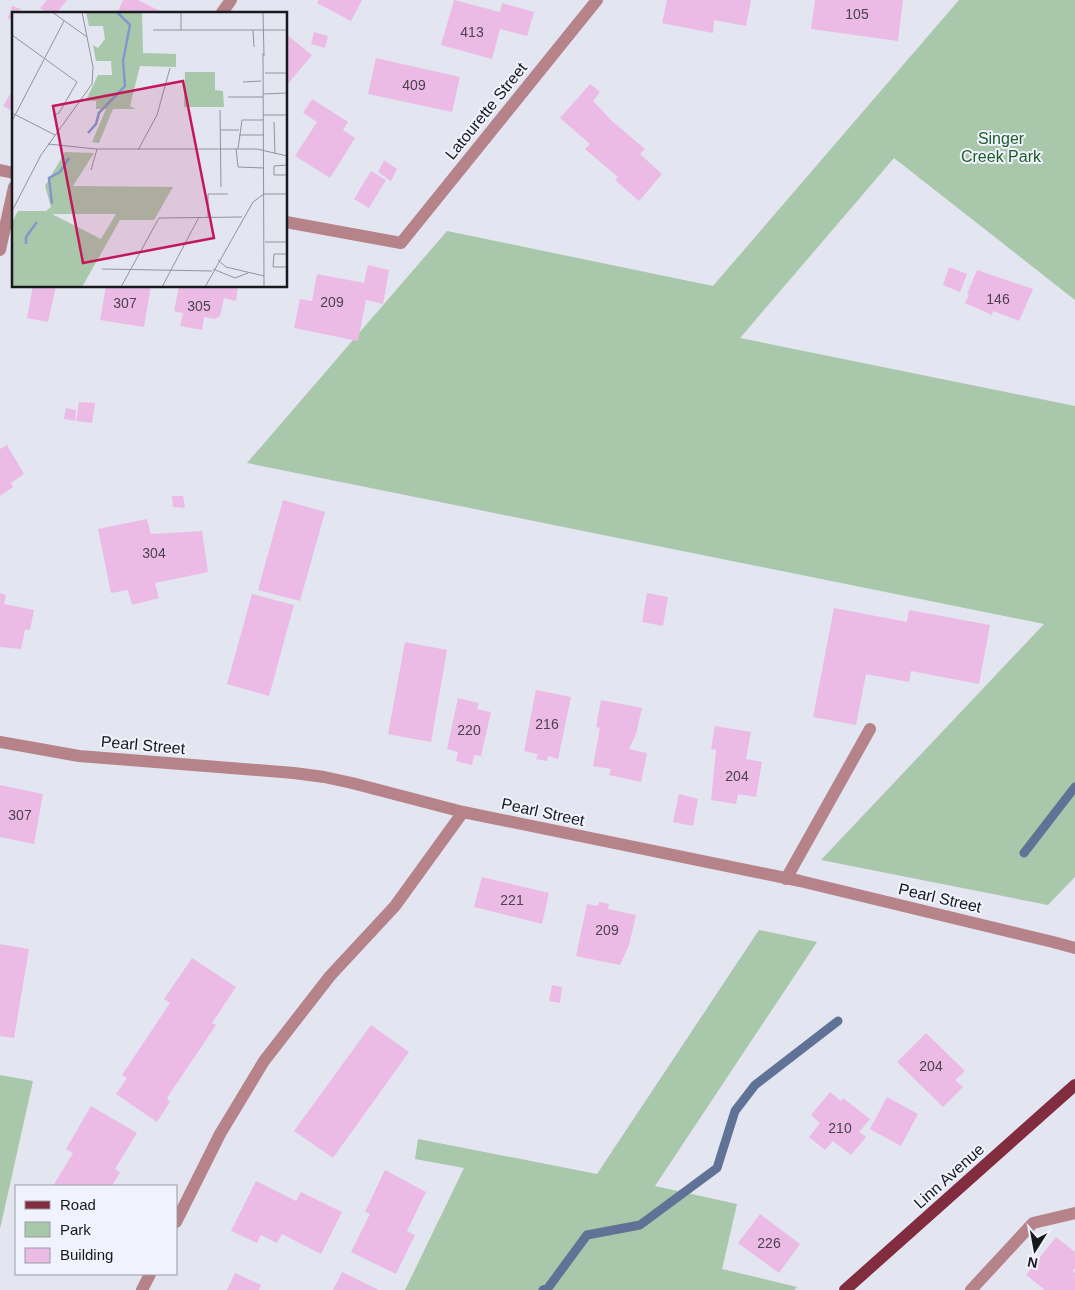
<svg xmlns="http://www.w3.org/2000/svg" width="1075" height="1290" viewBox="0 0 1075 1290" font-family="Arial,sans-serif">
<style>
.green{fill:#a9c7aa}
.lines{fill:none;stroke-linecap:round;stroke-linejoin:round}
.stream{stroke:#607396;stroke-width:9}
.building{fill:#ebbbe6}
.minor{stroke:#b58389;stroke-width:12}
.major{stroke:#822d3f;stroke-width:12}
.labels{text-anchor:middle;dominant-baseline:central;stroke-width:4;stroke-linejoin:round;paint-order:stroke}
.number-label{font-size:14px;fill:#4d424f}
.street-label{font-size:16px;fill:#18191d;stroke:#f0f2fe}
.park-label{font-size:16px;fill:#1d5d26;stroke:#f0f2fe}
.inset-river{fill:none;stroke:#7f9aca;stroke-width:2.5}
.inset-road{fill:none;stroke:#92939c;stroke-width:1}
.view{fill:#c2185b;fill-opacity:0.15;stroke:#c2185b;stroke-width:2.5}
.inset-edge{fill:none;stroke:#18191d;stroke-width:2.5}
</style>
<rect width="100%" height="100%" fill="#e3e5f0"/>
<path class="green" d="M959,0H1075V300L894,158L740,338L1075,406V877L1048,905L821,860L1044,624L247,463L447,231L713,286Z
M759,930L817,942L655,1186L737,1204L722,1269L797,1287L794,1290H405L464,1168L415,1159L418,1139L597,1174Z
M0,1075L33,1081L0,1229Z"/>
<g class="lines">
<path class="stream" d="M1024,853L1075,787
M543,1290L548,1288L587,1235L640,1225L717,1168L735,1111L755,1085L838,1021"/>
</g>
<path class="building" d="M47,0H67L56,14H51L40,8Z
M123,0H138L166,14H117Z
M319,0H362L351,21L317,3Z
M454,0L500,12L502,3L534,12L527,36L500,29L492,59L441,45Z
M667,0H751L746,26L714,20L713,33L662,23Z
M815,0H903L898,41L811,29Z
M12,6L21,9L19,14H14V22L8,18Z
M314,32L328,36L325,48L311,44Z
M286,34L312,55L286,86Z
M376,58L460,77L452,112L368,94Z
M590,84L600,92L593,101L612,121L645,149L640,154L662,174L639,201L615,180L618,177L585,149L590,144L560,118Z
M14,88V112L3,106Z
M312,99L348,122L343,130L355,138L330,178L295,156L317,122L303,113Z
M384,160L397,169L391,181L378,172Z
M371,171L386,180L369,208L354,199Z
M368,265L389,270L383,304L366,300L358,341L294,328L300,299L312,301L317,274L364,283Z
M949,267L967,274L960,292L943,285Z
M977,270L1033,289L1019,321L993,311L992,315L965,303L969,295L967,294Z
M33,286H56L48,322L27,318Z
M106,286H151L144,327L100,320Z
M179,286H238L236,301L224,298L220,316L215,319L204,317L202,330L180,326L183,313L174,311Z
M79,402L95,403L92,423L76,421Z
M66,408L76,410L75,421L64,419Z
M7,445L24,474L11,483L13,487L0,496V449Z
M172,496H183L185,508L173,507Z
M283,500L325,512L300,601L258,590Z
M147,519L151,534L202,531L208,572L155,583L159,598L132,605L128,590L111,593L98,529Z
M0,593L6,595L4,604L34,610L30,630H25L21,649L0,647Z
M647,593L668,597L663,626L642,622Z
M252,594L294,605L269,696L227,684Z
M834,608L907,622L909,610L990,625L979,684L911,671L909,682L866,674L856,725L813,717Z
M405,642L447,650L431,742L388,734Z
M536,690L571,697L558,759L548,756L547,761L536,759L538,754L524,751Z
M458,698L479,703L477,709L491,712L481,756L474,755L472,765L456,761L458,752L447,749Z
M601,700L642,708L636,734L629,749L647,753L641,782L609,775L611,769L593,766L600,728L596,727Z
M715,726L751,732L746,759L762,762L756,797L738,794L736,804L711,800L716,750L711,749Z
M0,785L43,794L34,844L0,837Z
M679,794L698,799L693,826L673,822Z
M482,877L549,893L542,924L474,907Z
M599,902L609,904L608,909L636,915L629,945L620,965L576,956L587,904L598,906Z
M0,944L29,949L14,1038L0,1036Z
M192,958L236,987L212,1023L216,1025L167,1098L170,1102L157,1122L116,1094L127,1078L122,1075L170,1003L164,999Z
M552,985L562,987L560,1003L549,1001Z
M371,1025L409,1052L333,1158L294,1131Z
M926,1033L965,1071L955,1080L963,1087L943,1107L897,1062Z
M830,1092L841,1101L843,1098L870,1119L859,1132L866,1137L851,1155L833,1141L825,1150L809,1137L820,1123L811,1115Z
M887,1097L918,1114L901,1146L870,1129Z
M91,1106L137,1133L115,1169L120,1172L112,1186H53L73,1153L66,1149Z
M385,1170L426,1192L407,1231L415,1235L396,1274L351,1252L370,1214L365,1212Z
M256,1181L296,1201L301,1192L342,1212L321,1254L282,1234L277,1243L261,1235L257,1243L231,1231Z
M760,1214L800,1244L779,1273L738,1243Z
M1056,1237L1075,1252V1268L1073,1271L1075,1273V1290H1045L1026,1275Z
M342,1272L379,1290H333Z
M235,1273L261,1285L259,1290H227Z"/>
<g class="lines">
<path class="minor" d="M221,14L231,0
M0,170L14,173
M286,222L401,243L597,0
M0,250L14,187
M0,742L79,756L294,773L324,777L352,783L463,812L800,881L1053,942L1075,948
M786,879L870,729
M176,1222L220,1134L264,1061L330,976L395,906L463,812
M142,1290L150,1274
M971,1290L1033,1223L1075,1213"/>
<path class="major" d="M845,1290L1075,1085"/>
</g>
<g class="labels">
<g class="number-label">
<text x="857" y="14">105</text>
<text x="472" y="32">413</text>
<text x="414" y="85">409</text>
<text x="998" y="299">146</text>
<text x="332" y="302">209</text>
<text x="125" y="303">307</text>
<text x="199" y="306">305</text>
<text x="154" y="553">304</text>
<text x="547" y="724">216</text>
<text x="469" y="730">220</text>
<text x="737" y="776">204</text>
<text x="20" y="815">307</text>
<text x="512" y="900">221</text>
<text x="607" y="930">209</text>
<text x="931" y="1066">204</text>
<text x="840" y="1128">210</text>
<text x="769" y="1243">226</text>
</g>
<g class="street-label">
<text transform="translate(486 111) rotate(-51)">Latourette Street</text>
<text transform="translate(143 745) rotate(5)">Pearl Street</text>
<text transform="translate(543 812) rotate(12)">Pearl Street</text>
<text transform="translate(940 898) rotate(13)">Pearl Street</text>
<text transform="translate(949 1176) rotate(-42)">Linn Avenue</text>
</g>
<g class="park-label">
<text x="1001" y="138">Singer<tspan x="1001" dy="18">Creek Park</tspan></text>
</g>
</g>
<g transform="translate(12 12)">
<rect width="275" height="275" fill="#e3e5f0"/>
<path d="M74,0H130L131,41L164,42V55L128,54L118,94L124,97H101L87,131L80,130L94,97H84V89L74,88L86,63H100L99,49H84L81,33L86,36L93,27L91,14H77ZM173,60H203V78L211,79L212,95H172ZM53,140L82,141L61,174L161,175L142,208H108L70,275H0V210L6,199H34L39,195L33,174ZM40,202H104L89,227Z" fill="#a9c7aa" fill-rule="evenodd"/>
<path class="inset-river" d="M76,121L84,112L87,101L113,74L111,49L118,13L105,0M40,192L37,166L48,160L57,146M14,232V225L25,210"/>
<path class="inset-road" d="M40,0L75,25M169,0V18M251,0L252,44M141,18H275M241,18L242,35M0,23L65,70L47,101L41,104M251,41L252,275M253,61H275M231,70L249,69M251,82L275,81M216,85H251M208,98L209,175M0,101L43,123M251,103H275M0,109L52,9M262,110L263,142M209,118H227M227,123H252M36,132L84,137H245L275,144M224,136L226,155L252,156M226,137L230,108H251M126,138L145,103L158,56M275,153L262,154V163H275M79,158L85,137M0,199L29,143L80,72L81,55L70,0M196,205V182H216M253,230H275M275,242H262L261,255H275M206,248L214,255L252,264M90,257L200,259M201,257L223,266L236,261M109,275L147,206L230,205M150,275L187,205M193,275L241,190L252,182H275"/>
<path class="view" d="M171,69L202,226L71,251L41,94Z"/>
<rect width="275" height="275" class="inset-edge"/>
</g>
<rect x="15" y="1185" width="162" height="90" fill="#f0f2fe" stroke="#9a9ba4"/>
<rect x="25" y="1201" width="25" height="8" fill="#822d3f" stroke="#9a9ba4"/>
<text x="60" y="1210" font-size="15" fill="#18191d">Road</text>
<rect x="25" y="1222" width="25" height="15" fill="#a9c7aa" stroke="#9a9ba4"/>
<text x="60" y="1235" font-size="15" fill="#18191d">Park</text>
<rect x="25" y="1248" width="25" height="15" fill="#ebbbe6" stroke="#9a9ba4"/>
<text x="60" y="1260" font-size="15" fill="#18191d">Building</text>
<g transform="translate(1035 1250) rotate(191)" stroke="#f0f2fe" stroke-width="4" paint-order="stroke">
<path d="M0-4L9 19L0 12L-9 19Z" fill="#18191d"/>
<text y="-8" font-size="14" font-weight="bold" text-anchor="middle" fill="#18191d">N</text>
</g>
</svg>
